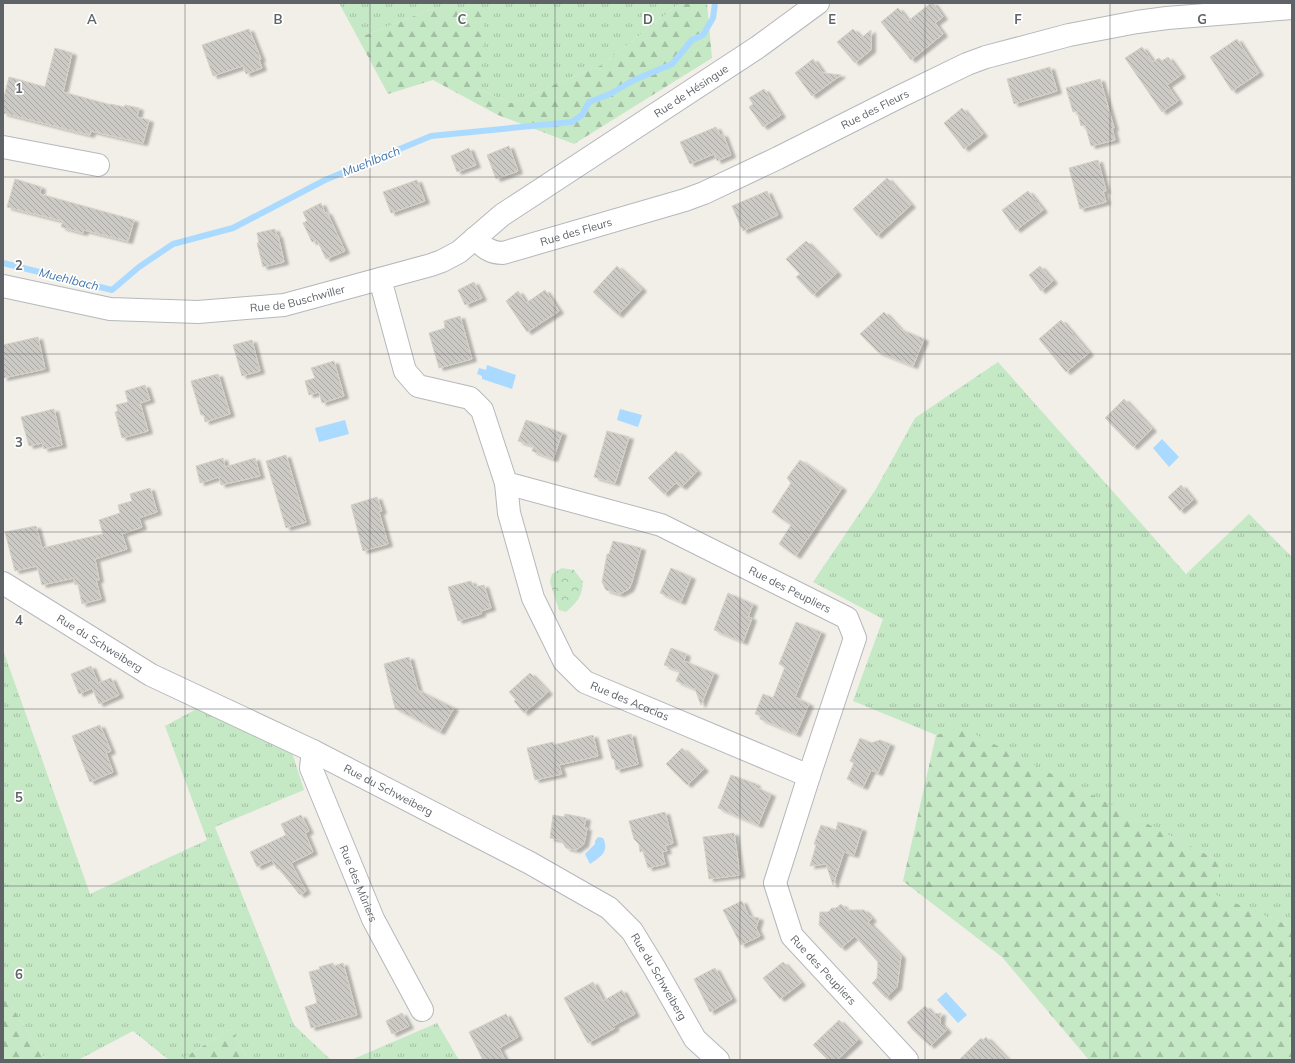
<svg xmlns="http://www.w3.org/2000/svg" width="1295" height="1063" viewBox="0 0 1295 1063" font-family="Mulish,sans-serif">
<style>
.grass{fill:url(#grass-tufts)}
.forest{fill:url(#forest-firs)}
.park{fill:url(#park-crowns)}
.water{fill:#aadaff}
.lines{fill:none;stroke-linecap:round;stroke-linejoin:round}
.stream{stroke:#aadaff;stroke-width:6}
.building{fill:url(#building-back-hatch);stroke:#d6d1c6;filter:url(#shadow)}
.minor-casing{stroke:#b5b8bc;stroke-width:24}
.tertiary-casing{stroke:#b5b8bc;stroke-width:24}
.minor{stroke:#fff;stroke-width:22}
.tertiary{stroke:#fff;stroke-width:22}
.grid{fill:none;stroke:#5f6368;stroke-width:1;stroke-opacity:0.55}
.labels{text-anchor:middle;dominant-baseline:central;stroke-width:3.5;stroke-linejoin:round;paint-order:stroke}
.street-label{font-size:11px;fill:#5f6368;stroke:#fff}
.water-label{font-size:12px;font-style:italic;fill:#4174aa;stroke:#fff}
.grid-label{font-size:13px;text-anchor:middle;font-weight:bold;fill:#5f6368;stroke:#fff;stroke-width:3.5;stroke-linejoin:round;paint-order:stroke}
</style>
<defs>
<pattern id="grass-tufts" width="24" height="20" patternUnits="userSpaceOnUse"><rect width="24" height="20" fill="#c5e8c5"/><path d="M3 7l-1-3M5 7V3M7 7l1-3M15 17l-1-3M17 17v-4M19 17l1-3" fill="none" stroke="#a3c0a4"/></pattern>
<pattern id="forest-firs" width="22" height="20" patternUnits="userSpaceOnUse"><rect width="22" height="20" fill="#c5e8c5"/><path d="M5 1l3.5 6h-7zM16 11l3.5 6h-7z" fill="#a3c0a4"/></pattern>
<pattern id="park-crowns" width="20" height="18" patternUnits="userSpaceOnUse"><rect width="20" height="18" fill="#c5e8c5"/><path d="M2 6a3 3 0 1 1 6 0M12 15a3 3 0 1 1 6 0" fill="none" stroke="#a3c0a4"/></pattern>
<pattern id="building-back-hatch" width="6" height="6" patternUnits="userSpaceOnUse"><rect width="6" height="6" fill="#cccac5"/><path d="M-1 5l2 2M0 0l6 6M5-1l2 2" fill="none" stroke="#a9a8a4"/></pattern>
<filter id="shadow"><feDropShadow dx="4.5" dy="2.5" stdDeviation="1" flood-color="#0004"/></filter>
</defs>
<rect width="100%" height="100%" fill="#f1efe8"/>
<path class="grass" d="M339,3H680L602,65L511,103L480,90L432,9L358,38Z
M998,362L1186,574L1249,514L1292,557V927L1215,895L1221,862L963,729L936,735L853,701L883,619L813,582L876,489L915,418Z
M3,650L90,894L207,840L165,726L202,706L289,743L304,790L215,827L294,1025L331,1060H249L231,1029L180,1060H169L133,1031L78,1060H46L3,993Z
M437,1023L459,1060H351Z"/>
<path class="forest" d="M680,3H707L712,58L574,144L498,115L433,80L388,94L358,38L432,9L485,11L480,90L511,103L602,65Z
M963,728L1221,862L1216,895L1292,927V1060H1089L1002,957L903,881L936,735Z
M3,993L46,1060H3Z
M231,1029L249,1060H180Z"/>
<path class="park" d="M562,568L574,570L583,582C582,597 577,602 566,612L559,610L550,582L552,574Z"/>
<path class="water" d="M487,365L516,375L512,389L482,379V376L477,374L479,368L486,370Z
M620,409L642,415L638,427L617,420Z
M345,420L349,434L319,442L315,428Z
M1162,439L1179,457L1169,467L1153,448Z
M598,837L603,838C610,852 600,857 590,864L585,854L595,844V841Z
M946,992L967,1015L958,1023L937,1000Z"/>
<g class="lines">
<path class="stream" d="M3,263L112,290L139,267L173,244L233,228L325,180L431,136L572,122L582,115L589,102L610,94L634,80L672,64L692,40L703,35L713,18L715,3"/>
</g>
<path class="building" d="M931,3H933L943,17L935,23L943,34L911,60L881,22L898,8L908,21Z
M249,29L261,59L259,60L262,68L246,74L243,66L213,76L202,45Z
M853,29L861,38L871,30V50L855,63L837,42Z
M1237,39L1259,73L1232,91L1210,57Z
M1142,47L1153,62L1159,58L1162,61L1168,57L1181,75L1167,85L1178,101L1162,112L1125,58Z
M55,48L72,53L63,92L111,105V104L124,107L125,105L139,108L137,117L149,120L143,143L91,131L90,135L3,113V101L9,77L45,87Z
M813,59L823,73L841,75L812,96L795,73Z
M1050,67L1057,91L1014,104L1007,79Z
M1100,79L1114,128H1112L1115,140L1091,146L1085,125L1081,126L1077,111L1073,112L1066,88Z
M764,89L781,115L763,127L749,107L753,104L749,98Z
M962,108L983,134L964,149L944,123Z
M716,127L720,135L723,134L731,155L717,161L714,154L690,164L680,142Z
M509,146L518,171L496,179L487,155Z
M469,148L476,165L457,172L451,156Z
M1098,160L1106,191H1103L1106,202L1080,209L1069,168Z
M887,178L911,205L877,236L853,209Z
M15,179L41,187L40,194L134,220L128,241L84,230L83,233L61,227L63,221L7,207Z
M417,180L425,201L391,213L383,192Z
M767,191L778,215L743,231L732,206Z
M1028,191L1043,210L1016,230L1002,210Z
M321,203L325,213L327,212L345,251L326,259L317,240L312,242L303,223L307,221L303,212Z
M275,229L276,235H278L284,262L263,267L257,243H259L257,233Z
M806,241L837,273L813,295L796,277L800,274L786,259Z
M617,266L642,289L618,315L593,292Z
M1040,266L1053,281L1041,291L1029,275Z
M474,282L482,298L465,305L458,290Z
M545,290L559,311L527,332L506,301L518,291L526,303Z
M884,312L900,329L924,339L913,366L878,352L860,334Z
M460,316L472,359L439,368L429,333L445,328L444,321Z
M1061,320L1089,353L1066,372L1039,339Z
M38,337L45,369L3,378V345Z
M252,340L260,371L242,376L233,345Z
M334,361L344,396L322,403L319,392L309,395L305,381L315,378L311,368Z
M218,374L230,414L205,422L204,415H201L191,381Z
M145,385L150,400L140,403L148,431L122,438L115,412L118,411L116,405L128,402L125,391Z
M1124,399L1152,429L1133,447L1105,418Z
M54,409L62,445L44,449L42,443L29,446L21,417Z
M526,420L562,433L553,459L532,451L534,446L518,441Z
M607,431L629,437L615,483L594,477Z
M676,451L697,471L682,487L676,483L664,494L648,478Z
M286,455L306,522L286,528L266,461Z
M223,458L225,467L255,458L260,476L221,485L219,477L200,483L196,466Z
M800,460L842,488L796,556L779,544L791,525L772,512L791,483L787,478Z
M1181,485L1193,500L1180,511L1168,497Z
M150,488L157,512L139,518L142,527L122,534L127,549L95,559L99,580H96L101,599L82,604L78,584L75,585L74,578L42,585L37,566L15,571L5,532L36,526L42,548L103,534L99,520L120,513L118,505L132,501L130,494Z
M377,497L382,511L379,512L388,544L363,551L351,505Z
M613,541L641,548L632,582L629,589L620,594L606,590L602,582L607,554H609Z
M671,568L691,577L681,602L660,593Z
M471,581L474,587L484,585L491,608L481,611V614L458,621L448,587Z
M728,593L753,604L748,617L752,618L743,642L714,630Z
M796,622L821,632L795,697L809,704L796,734L760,719L761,716L755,714L763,694L773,698L785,667L779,664Z
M671,648L686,654L684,661L714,673L701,705L695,689L676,681L680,671L664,665Z
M409,657L418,690L454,708L440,732L395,708L384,664Z
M91,666L98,683L111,678L119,695L99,704L92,688L79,694L71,674Z
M530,673L548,692L524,713L514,701L516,700L509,692Z
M100,725L111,751L106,753L113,772L90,782L72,736Z
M631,734L638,764L616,770L614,759H612L607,740Z
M593,735L598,756L559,765L562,774L535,780L527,748L553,742L554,745Z
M860,738L871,743L880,740L890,744L878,773L871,770L863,787L847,779L854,763L850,761Z
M682,748L704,769L687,785L666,764Z
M731,775L756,784L755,787L771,794L758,825L718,808Z
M665,812L673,843L665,846L667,851L662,852L665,864L648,868L643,851L640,852L639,844L634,839L629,821Z
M565,814L586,818L584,828H587L584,844L576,850L566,848L561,840L550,838L553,815L564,817Z
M301,815L309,831L305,833L313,852L291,863L306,891L300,895L279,869H277L272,860L257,867L250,852L286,835L281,824Z
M838,822L862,829L854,855L844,852L833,885L826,864L810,866L816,845L814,844L821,825L836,830Z
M734,833L740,875L709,879L703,837Z
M742,901L749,916L759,918L756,928L760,936L741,945L723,910Z
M841,904L847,910H864L872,919L868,922L901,956L897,987L886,998L872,983L877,978L878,962L855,936L841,948L819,925L820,912H828L832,908H836Z
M783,962L801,983L780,999L763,978Z
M333,963L334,966L343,963L357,1015L311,1028L305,1007L317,1003L309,972L320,969L319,967Z
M715,968L732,999L710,1012L694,979Z
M593,982L603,1001L622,990L635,1014L613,1026L615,1028L588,1043L564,998Z
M925,1006L933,1014L941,1013L940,1023L947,1030L930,1046L912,1029L907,1022Z
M402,1013L409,1026L392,1034L386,1021Z
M506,1014L518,1037L499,1048L505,1060H483L469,1032Z
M839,1020L858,1040L837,1060H828L813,1045Z
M986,1037L1008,1060H959L981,1038L983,1040Z"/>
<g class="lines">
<g class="minor-casing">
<g id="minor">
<path d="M3,147L98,165"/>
<path id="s1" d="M475,238C483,247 490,253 503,253L685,200L704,193L778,158L899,97L967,64L986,57L1069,35L1137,22L1167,18L1292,8"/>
<path id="s2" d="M380,279L405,371L418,386L470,398L482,410L506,483L661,525L847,618L855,638L809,776L775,883L792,936L907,1060"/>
<path id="s3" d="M506,483L509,513L533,598L564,661L585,682L809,776"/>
<path id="s4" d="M3,583L151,675L313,751L530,863L609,908L632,931L654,967L695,1039L718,1060"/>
<path id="s5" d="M313,751L311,768L373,919L422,1010"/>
</g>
</g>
<g class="tertiary-casing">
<g id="tertiary">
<path id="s6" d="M3,286L110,309L198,312L284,305L431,265L442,261L459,252L502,215L758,47L818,3"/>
</g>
</g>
<use href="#minor" class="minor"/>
<use href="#tertiary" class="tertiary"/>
</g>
<path class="grid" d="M185,3V1060M370,3V1060M555,3V1060M740,3V1060M925,3V1060M1110,3V1060M3,177H1292M3,354H1292M3,532H1292M3,709H1292M3,886H1292"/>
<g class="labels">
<g class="street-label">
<text stroke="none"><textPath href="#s6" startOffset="750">Rue de Hésingue</textPath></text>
<text stroke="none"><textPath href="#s1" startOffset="433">Rue des Fleurs</textPath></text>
<text stroke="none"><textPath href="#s1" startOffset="109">Rue des Fleurs</textPath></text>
<text stroke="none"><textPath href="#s6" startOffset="298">Rue de Buschwiller</textPath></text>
<text stroke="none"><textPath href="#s2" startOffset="567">Rue des Peupliers</textPath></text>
<text stroke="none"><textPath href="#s4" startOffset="114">Rue du Schweiberg</textPath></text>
<text stroke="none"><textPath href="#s3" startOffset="267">Rue des Acacias</textPath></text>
<text stroke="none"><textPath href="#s4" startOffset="438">Rue du Schweiberg</textPath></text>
<text stroke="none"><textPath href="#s5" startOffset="142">Rue des Mûriers</textPath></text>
<text stroke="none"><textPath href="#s2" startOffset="1012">Rue des Peupliers</textPath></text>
<text stroke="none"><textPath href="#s4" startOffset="774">Rue du Schweiberg</textPath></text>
</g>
<g class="water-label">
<text transform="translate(371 161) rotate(-22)">Muehlbach</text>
<text transform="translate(69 279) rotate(14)">Muehlbach</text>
</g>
</g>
<g class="grid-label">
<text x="92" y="24">A</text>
<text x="278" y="24">B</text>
<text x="462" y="24">C</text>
<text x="648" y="24">D</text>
<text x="832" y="24">E</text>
<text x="1018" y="24">F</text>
<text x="1202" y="24">G</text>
<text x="19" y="93">1</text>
<text x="19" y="270">2</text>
<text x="19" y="447">3</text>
<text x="19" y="625">4</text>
<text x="19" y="802">5</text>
<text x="19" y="979">6</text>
</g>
<rect width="1295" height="1063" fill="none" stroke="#5f6368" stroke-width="8"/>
</svg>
